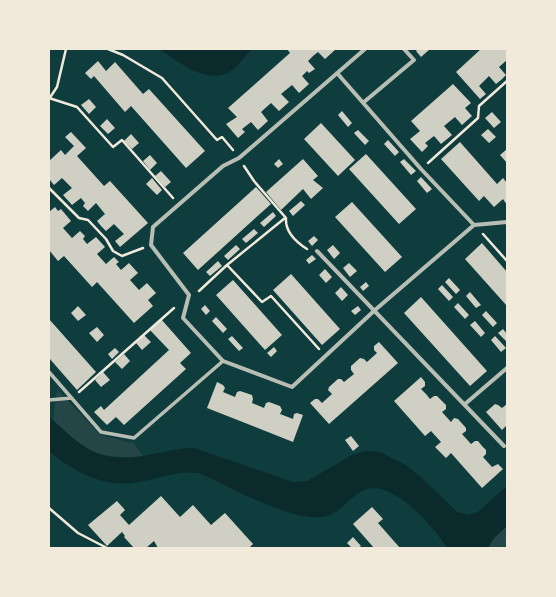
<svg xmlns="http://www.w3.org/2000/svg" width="556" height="597" viewBox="0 0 556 597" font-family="'DM Sans',sans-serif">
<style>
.green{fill:#244646}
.water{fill:#0a2a2b}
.building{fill:#cfcfc3}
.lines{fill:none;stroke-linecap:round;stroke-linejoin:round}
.path{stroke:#f1e9da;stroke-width:2.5}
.pedestrian{stroke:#b8beb3;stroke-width:3.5}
.minor{stroke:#b8beb3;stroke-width:4}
</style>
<rect width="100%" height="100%" fill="#0f3d3e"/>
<path class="green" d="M57,389L99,434L130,443L132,441L143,456C94,460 88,452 53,420Z
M507,526V548H488L494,538Z"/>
<path class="water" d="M159,49H252C246,55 241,62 235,68C210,89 180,62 159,49Z
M49,417C82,446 95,463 143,456C161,453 176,448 194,448L293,482L307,481L352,455L366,451L380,452L406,465L424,480L457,512L469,515L478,512L507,486V526L494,538L488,548H447C434,527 390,475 362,491C341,503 339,520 309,517C276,513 230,487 199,473C175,470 156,480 133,483C102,487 71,470 49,451Z"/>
<path class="building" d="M287,49L335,50L325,59L318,52L313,56L308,61L315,69L309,73L307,71L302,76L309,84L299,93L292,85L281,94L289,102L279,111L271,103L261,112L268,121L258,130L251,122L242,129L245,132L238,138L226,124L237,117L228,108L290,53Z
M418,49H430L421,57L416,51Z
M481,49H507V60L499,67L506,75L501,80L496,84L489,76L479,86L486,94L480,99L456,72Z
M98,61L106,71L115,62L143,94L149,89L205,151L186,168L131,106L125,112L94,76L91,79L85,73Z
M453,84L471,103L465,108L472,116L462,125L455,117L444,126L452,135L441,144L434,136L425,143L428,146L422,152L410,139L420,131L411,121Z
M89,99L96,107L89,114L81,105Z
M342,111L352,123L348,127L338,115Z
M492,112L501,122L494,128L485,118Z
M107,119L115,128L108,134L100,126Z
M321,123L355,160L338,176L304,139Z
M488,129L496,137L489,143L481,135Z
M358,130L369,141L365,145L354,133Z
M71,132L86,148L77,156L104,186L110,181L148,223L120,247L115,241L124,234L114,224L106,231L101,226L97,221L105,214L96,203L88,211L83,206L85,203L81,198L72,205L63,195L72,188L62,178L54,185L49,179V161L61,150L65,155L74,146L65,137Z
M131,134L139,143L132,149L124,141Z
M388,140L399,152L395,156L384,144Z
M460,142L497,184L503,178L507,183V205L503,199L494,207L484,196L479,201L441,159Z
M507,149V163L500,155Z
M366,154L416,209L399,224L349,169Z
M150,155L157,163L150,170L143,161Z
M279,159L283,164L278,168L274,164Z
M303,159L318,176L313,180L323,188L311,199L303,189L281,210L266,192Z
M404,159L416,171L411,175L400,162Z
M161,171L171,182L165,187L155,176Z
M421,177L432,189L427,193L417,181Z
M152,178L162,190L157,195L146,184Z
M256,187L271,204L198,270L183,253Z
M301,201L305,205L293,216L289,211Z
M352,202L402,257L385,272L335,217Z
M55,207L58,211L61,209L71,221L63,228L72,238L80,231L85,236L83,239L87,244L96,237L105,247L97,254L106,264L114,257L119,262L116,264L121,270L129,263L138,273L130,280L139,290L147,283L156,293L148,300L153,306L134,323L97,282L92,287L64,256L58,261L49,250V212Z
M273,212L276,216L264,227L260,223Z
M254,229L258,233L246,243L242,239Z
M314,236L318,240L312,246L308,241Z
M482,243L507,272V306L465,259Z
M236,245L240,249L228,260L224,256Z
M333,245L340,253L334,259L327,250Z
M312,255L316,259L309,264L306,260Z
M218,261L222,266L210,276L206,272Z
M349,263L357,271L350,277L343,268Z
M325,269L332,277L326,283L319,275Z
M291,274L340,329L322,345L273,290Z
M449,278L460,290L456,294L445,282Z
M233,280L282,335L265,350L216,295Z
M366,282L369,286L363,291L360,287Z
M442,285L453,297L449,301L438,289Z
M341,287L348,295L342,301L335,293Z
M470,292L481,305L476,308L466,296Z
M421,297L487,371L470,386L404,313Z
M458,303L469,315L465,319L454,307Z
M205,305L210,311L206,315L201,309Z
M78,306L86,315L78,321L71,313Z
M358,306L361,310L355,315L351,311Z
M486,311L497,323L493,327L482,315Z
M216,317L227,329L223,333L212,321Z
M49,319L96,372L77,390L49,358Z
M161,319L191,353L180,363L186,369L124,425L116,417L107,425L94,412L101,406L104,410L169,350L150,330Z
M475,321L485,333L481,337L470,325Z
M97,327L104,335L97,342L89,333Z
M503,329L507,334V342L498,333Z
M144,335L151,342L142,350L136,343Z
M232,336L243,348L239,351L228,339Z
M495,336L506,348L501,352L491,340Z
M379,342L398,363L329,424L310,403L315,399H318L322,403L332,394L328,390L329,387L338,379H341L344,382L354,374L351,370V366L360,358L364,359L367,362L377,353L374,350V346Z
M274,347L277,351L271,357L267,353Z
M115,348L119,352L112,359L108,354Z
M124,354L130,361L122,369L115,362Z
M103,372L110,380L101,387L95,380Z
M421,377L425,382V386L421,389L426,394L430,399L434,396H437L446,405V409L442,412L451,422L454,418L458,419L466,428V431L462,434L471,444L475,441H478L482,446L486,450V454L483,457L492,467L498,464L503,469L482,488L451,453L446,458L435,447L441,442L431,431L425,436L394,401Z
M217,382L223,385L225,388L223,392L235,397L237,392L240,391L252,395L253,399L252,403L264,408L266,403L269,402L280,406L282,410L280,414L293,419L294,414L297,413L303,415L293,442L207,408Z
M495,404L498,405L502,408L507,404V428L506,426L502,430L486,412Z
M351,436L359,446L353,451L345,440Z
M161,496L180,517L193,505L211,525L225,513L253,544L249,548H158L154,541L146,548H134L124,537L125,536L122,532L107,546L88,525L117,501L125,510L120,515L129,525Z
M372,507L383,519L378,523L400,548H374L353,524Z
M353,537L361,546L358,548H352L347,543Z"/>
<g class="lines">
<path class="path" d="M108,49L123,55L162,78L217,140L222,137L233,150
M49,98L77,107L113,147L122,140L173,198
M49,99L57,87L66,49
M428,163L478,118L479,106L507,81
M244,166L254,181L286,218C285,232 296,242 307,249
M49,188L79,218L88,220L106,239L113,251L122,256L143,248
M483,234L507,261
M227,265L262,302L271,296L319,349
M199,291L227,265L285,218
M79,392L174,308
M49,508L78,533L107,548"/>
<path class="pedestrian" d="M49,372L101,432L134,438L223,361
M49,400L72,398"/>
<path class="minor" d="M365,49L239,158L223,166L153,227L151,245L189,295L183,318L223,361L292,387L375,310L474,225L507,222
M337,73L421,169L474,225
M364,102L414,60L404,49
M317,251L504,446
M465,404L507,368"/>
</g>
<rect width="556" height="597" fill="none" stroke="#f1e9da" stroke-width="100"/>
</svg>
